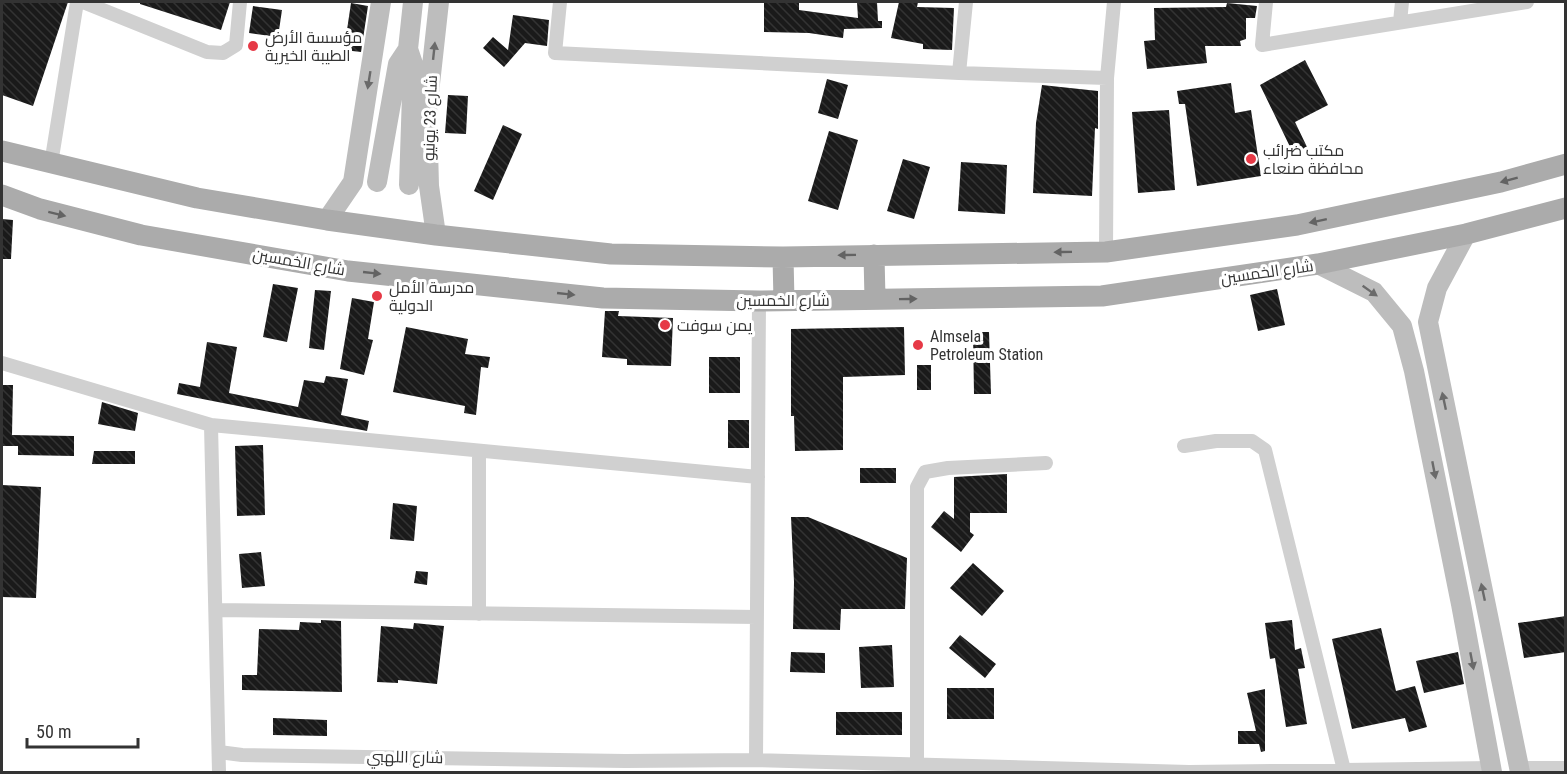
<svg xmlns="http://www.w3.org/2000/svg" width="1567" height="774" viewBox="0 0 1567 774" font-family="'Roboto Condensed',Cairo,sans-serif">
<style>
.building{fill:url(#building-back-hatch)}
.lines{fill:none;stroke-linecap:round;stroke-linejoin:round}
.street{stroke:#d0d0d0;stroke-width:14}
.secondary{stroke:#bdbdbd;stroke-width:20}
.primary{stroke:#ababab;stroke-width:21}
.oneway{fill:#6a6a6a}
.oneway2{fill:#636363}
.poi-dot{fill:#e63946;stroke:#fff;stroke-width:2}
.labels{text-anchor:middle;dominant-baseline:central;stroke-width:6;stroke-linejoin:round;paint-order:stroke}
.poi-label{font-size:16px;fill:#333;stroke:#fff;text-anchor:start}
.street-label{font-size:16px;fill:#333;stroke:#fff}
</style>
<defs>
<pattern id="building-back-hatch" width="6" height="6" patternUnits="userSpaceOnUse" patternTransform="scale(1.5)"><rect width="6" height="6" fill="#1a1a1a"/><path d="M-1 5l2 2M0 0l6 6M5-1l2 2" fill="none" stroke="#333"/></pattern>
</defs>
<rect width="100%" height="100%" fill="#fff"/>
<path class="building" d="M2,2H68L33,106L2,95Z
M140,2H230L221,30L140,4Z
M764,2H799V10L858,18L857,2H877L878,21H882V28L844,29L843,38L809,33L764,32Z
M899,2H918L917,7L954,8L952,50L923,49V44L891,38Z
M351,3L368,6L361,52L344,50Z
M1227,3L1257,6L1255,18H1246V39L1240,41L1241,46H1205L1207,63L1147,69L1144,41L1155,40L1154,8L1226,7Z
M253,6L282,10L278,37L249,33Z
M513,15L549,20L547,46L525,43L504,67L483,48L493,37L508,50Z
M1305,60L1328,105L1295,122L1307,147L1293,153L1260,85Z
M827,79L848,85L838,119L818,113Z
M1231,83L1235,113L1251,110L1261,176L1197,186L1185,104H1179L1177,91Z
M1042,85L1098,91V129L1095,128L1092,196L1033,193L1036,123Z
M448,95L468,96L466,134L445,133Z
M1169,110L1175,190L1138,193L1132,112Z
M503,125L522,134L493,200L474,191Z
M829,131L858,140L838,210L808,201Z
M903,159L930,167L914,219L887,211Z
M961,162L1007,165L1005,214L958,211Z
M2,219L13,220L11,259H2Z
M273,284L298,288L287,342L263,337Z
M1277,289L1285,325L1258,331L1250,295Z
M315,290L331,291L324,350L309,348Z
M352,298L374,302L368,339L373,340L364,375L340,369Z
M605,311H619L618,316L673,318L671,366L627,365V359L602,357Z
M406,327L468,339L465,354L490,357L488,368L481,367L476,415L464,413L465,406L393,392Z
M904,327L905,375L843,377V450L795,451L794,416H791V329Z
M973,332H989L991,394H974Z
M207,342L237,347L229,393L298,407L304,380L324,383L326,376L348,379L341,415L369,421L367,431L177,394L179,383L200,387Z
M709,357H740V393H709Z
M917,365H931V390H917Z
M2,385H13L12,435L74,436V456L18,455V446H2Z
M102,402L138,413L135,431L98,424Z
M728,420H749V448H728Z
M263,445L265,515L237,516L235,446Z
M94,451H135V464H92Z
M860,468H896V483H860Z
M1007,474V513H970V532L974,535L961,552L931,527L944,511L954,519V477Z
M2,485L41,487L36,598L2,597Z
M393,503L417,506L414,541L390,539Z
M791,517H808L907,558L905,609H841L840,630L793,629L794,582Z
M261,552L265,586L242,588L239,554Z
M973,563L1004,591L982,616L950,588Z
M416,571L428,572L427,585L414,583Z
M1566,616V652L1524,658L1518,623Z
M321,620L341,621L342,692L242,690V675H257L259,629L299,630L300,622L321,623Z
M1292,620L1295,650L1301,648L1305,668L1298,669L1307,724L1286,727L1275,658L1270,659L1265,623Z
M414,623L444,626L437,684L398,680V683L377,682L381,626L413,629Z
M1381,628L1396,691L1415,686L1427,727L1409,732L1405,718L1352,729L1332,639Z
M960,635L996,664L985,678L949,648Z
M892,645L894,687L861,688L859,647Z
M791,652L825,653V673L790,672Z
M1458,652L1464,684L1424,693L1416,661Z
M947,688H994V719H947Z
M1265,689V751L1261,752L1259,744H1238V731H1256L1247,693Z
M836,712H902V735H836Z
M273,718L327,720V736L273,735Z"/>
<g class="lines">
<path class="street" d="M83,2L207,52L223,53L236,45L240,2
M560,2L555,53L959,73L1107,78
M1266,2L1262,45L1527,2
M1400,22L1402,2
M959,73L966,2
M51,164L77,2
M1106,252L1107,78L1114,2
M2,363L211,425L758,477
M211,425L219,772
M1184,446L1216,441H1252L1265,450L1344,770
M216,610L757,617
M479,614V451
M219,752L242,755L625,761L756,760L1189,772L1492,768
M756,760L759,301
M917,765V487L925,472L948,468L1046,463
M1520,768H1566"/>
<path class="secondary" d="M377,182L398,64L408,49
M409,185L413,64L408,49L413,2
M327,220L353,182L381,2
M1466,234L1437,288L1428,322L1520,772
M436,235L429,186L427,111L439,2
M1318,264L1374,292L1402,326L1414,371L1461,604L1492,772"/>
<path class="primary" d="M2,151L197,198L327,220L436,235L611,254L783,257L1106,252L1297,225L1501,182L1566,164
M2,195L40,209L141,235L348,271L603,298L759,301L1102,296L1318,264L1466,234L1566,208
M874,255L875,299
M783,257L784,301"/>
</g>
<defs><path id="oneway-solid" d="M-6-.8H1V-3.2L6.5 0L1 3.2V.8H-6Z" transform="scale(1.5)"/></defs>
<g class="oneway">
<use href="#oneway-solid" transform="translate(434 51) rotate(-84)"/>
<use href="#oneway-solid" transform="translate(369 80) rotate(99)"/>
<use href="#oneway-solid" transform="translate(1370 291) rotate(35)"/>
<use href="#oneway-solid" transform="translate(1444 401) rotate(-102)"/>
<use href="#oneway-solid" transform="translate(1434 470) rotate(79)"/>
<use href="#oneway-solid" transform="translate(1483 592) rotate(-102)"/>
<use href="#oneway-solid" transform="translate(1472 661) rotate(79)"/>
</g>
<g class="oneway2">
<use href="#oneway-solid" transform="translate(1509 180) rotate(165)"/>
<use href="#oneway-solid" transform="translate(57 214) rotate(14)"/>
<use href="#oneway-solid" transform="translate(1318 221) rotate(168)"/>
<use href="#oneway-solid" transform="translate(1063 252) rotate(179)"/>
<use href="#oneway-solid" transform="translate(847 255) rotate(179)"/>
<use href="#oneway-solid" transform="translate(372 273) rotate(6)"/>
<use href="#oneway-solid" transform="translate(566 294) rotate(6)"/>
<use href="#oneway-solid" transform="translate(908 299) rotate(-1)"/>
</g>
<g class="poi-dot">
<circle cx="253" cy="46" r="6"/>
<circle cx="1251" cy="159" r="6"/>
<circle cx="377" cy="296" r="6"/>
<circle cx="665" cy="325" r="6"/>
<circle cx="918" cy="345" r="6"/>
</g>
<g class="labels">
<g class="poi-label">
<text x="265" y="37">مؤسسة الأرض<tspan x="265" dy="18">الطيبة الخيرية</tspan></text>
<text x="1263" y="150">مكتب ضرائب<tspan x="1263" dy="18">محافظة صنعاء</tspan></text>
<text x="389" y="287">مدرسة الأمل<tspan x="389" dy="18">الدولية</tspan></text>
<text x="677" y="325">يمن سوفت</text>
<text x="930" y="336">Almsela<tspan x="930" dy="18">Petroleum Station</tspan></text>
</g>
<g class="street-label">
<text transform="translate(430 118) rotate(-88)">شارع 23 يونيو</text>
<text transform="translate(299 262) rotate(10)">شارع الخمسين</text>
<text transform="translate(1267 272) rotate(-8)">شارع الخمسين</text>
<text x="783" y="300">شارع الخمسين</text>
<text transform="translate(405 757) rotate(1)">شارع اللهبي</text>
</g>
</g>
<rect width="1567" height="774" fill="none" stroke="#333333" stroke-width="6"/>
<path d="M27 738v9h111v-9" fill="none" stroke="#333333" stroke-width="3"/>
<text x="36" y="738" font-size="18" fill="#333333" stroke="#ffffff" stroke-width="4.5" paint-order="stroke">50 m</text>
</svg>
